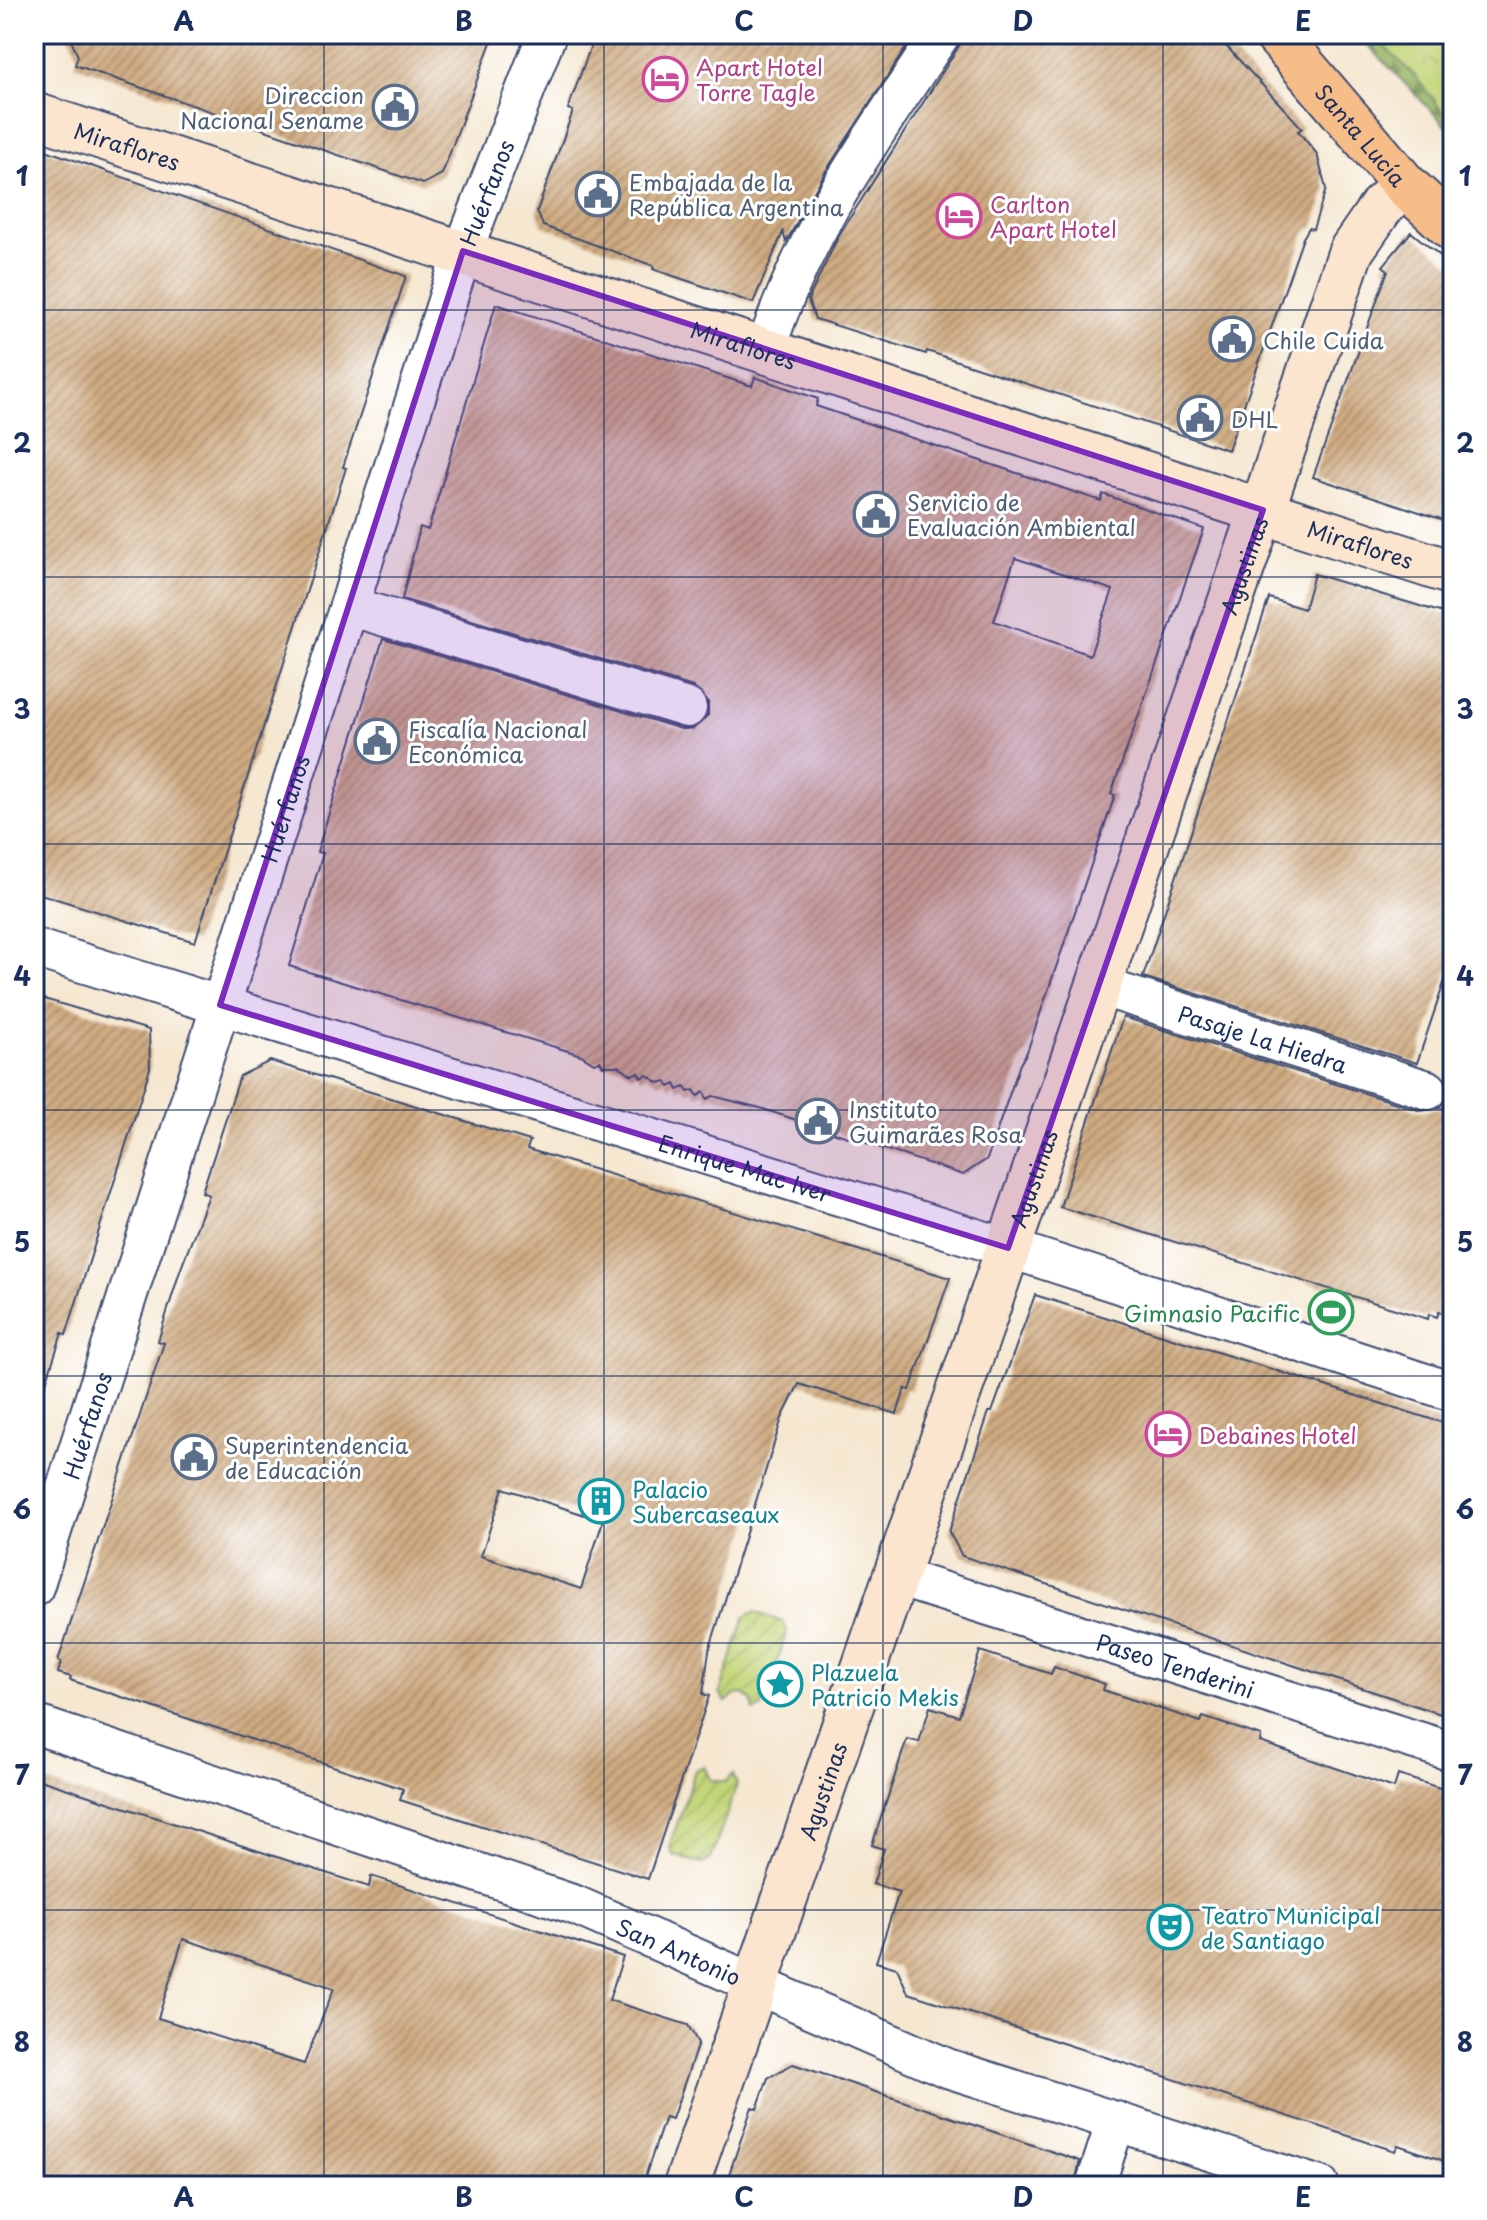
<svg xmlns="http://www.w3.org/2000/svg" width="1487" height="2220" viewBox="0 0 1487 2220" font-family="'Playpen Sans',sans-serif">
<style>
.forest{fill:url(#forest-firs);stroke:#5a7263;stroke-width:2}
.park{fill:url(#park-crowns);stroke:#6f826b;stroke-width:2}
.garden{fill:url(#garden-furrows);stroke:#6f826b;stroke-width:2}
.building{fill:url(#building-hatch);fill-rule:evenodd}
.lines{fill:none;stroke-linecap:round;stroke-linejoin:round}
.street-casing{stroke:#3c4b6f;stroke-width:42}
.secondary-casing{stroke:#3c4b6f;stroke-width:48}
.primary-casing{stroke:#3c4b6f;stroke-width:48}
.street{stroke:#fff;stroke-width:38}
.secondary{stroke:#fce5cf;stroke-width:44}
.primary{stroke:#f7bd88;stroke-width:44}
.marked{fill:#7b2cbf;fill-opacity:0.2;stroke:#7b2cbf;stroke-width:6;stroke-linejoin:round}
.grid{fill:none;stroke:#1b2f5e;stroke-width:2;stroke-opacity:0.55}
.labels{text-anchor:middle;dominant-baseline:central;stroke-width:6;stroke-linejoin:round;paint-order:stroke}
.hotel-label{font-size:22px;fill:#b23c85;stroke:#fff;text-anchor:start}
.service-label{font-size:22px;fill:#4e5e75;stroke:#fff;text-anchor:start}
.street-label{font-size:22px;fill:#1b2f5e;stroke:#fff}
.leisure-label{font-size:22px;fill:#27864d;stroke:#fff;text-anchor:end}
.culture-label{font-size:22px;fill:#0d838f;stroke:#fff;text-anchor:start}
.neatline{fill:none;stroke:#1b2f5e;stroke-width:3}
.grid-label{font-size:26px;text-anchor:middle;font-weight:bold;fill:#1b2f5e}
</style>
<defs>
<pattern id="forest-firs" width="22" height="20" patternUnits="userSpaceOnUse" patternTransform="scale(2)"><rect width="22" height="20" fill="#9ab668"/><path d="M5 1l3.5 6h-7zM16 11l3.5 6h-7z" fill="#7d9459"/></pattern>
<pattern id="park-crowns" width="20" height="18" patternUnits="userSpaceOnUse" patternTransform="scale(2)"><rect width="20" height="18" fill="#c3d578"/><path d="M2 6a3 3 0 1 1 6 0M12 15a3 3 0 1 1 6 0" fill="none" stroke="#a7b76a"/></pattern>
<pattern id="garden-furrows" width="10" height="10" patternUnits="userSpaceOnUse" patternTransform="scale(2)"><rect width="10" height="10" fill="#c3d578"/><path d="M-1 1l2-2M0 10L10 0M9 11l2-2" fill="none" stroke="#a7b76a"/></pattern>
<pattern id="building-hatch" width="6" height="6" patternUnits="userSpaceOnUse" patternTransform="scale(2)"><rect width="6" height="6" fill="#cfaa80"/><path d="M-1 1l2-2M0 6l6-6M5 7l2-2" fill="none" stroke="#a78b6c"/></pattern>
</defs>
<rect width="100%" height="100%" fill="#fff"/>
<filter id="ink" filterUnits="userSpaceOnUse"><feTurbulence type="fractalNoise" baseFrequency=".0125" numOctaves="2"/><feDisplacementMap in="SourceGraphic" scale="16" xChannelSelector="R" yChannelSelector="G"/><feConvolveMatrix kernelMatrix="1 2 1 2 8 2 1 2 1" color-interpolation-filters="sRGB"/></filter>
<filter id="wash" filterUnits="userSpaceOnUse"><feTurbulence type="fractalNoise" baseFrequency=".006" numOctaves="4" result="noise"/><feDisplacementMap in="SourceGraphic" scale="32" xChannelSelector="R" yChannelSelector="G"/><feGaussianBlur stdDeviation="1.8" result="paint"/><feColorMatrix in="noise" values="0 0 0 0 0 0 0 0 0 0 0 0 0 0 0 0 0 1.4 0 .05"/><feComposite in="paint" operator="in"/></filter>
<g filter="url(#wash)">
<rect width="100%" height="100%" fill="#f5e7d0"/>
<path class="forest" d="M1357,34H1453V133Z"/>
<path class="park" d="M1371,34H1453V125L1414,75Z"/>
<path class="garden" d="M754,1612L783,1622L787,1631L762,1707L754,1711L752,1701L744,1694L734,1695L726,1702L720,1693L745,1617Z
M704,1766L710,1780L725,1782L733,1775L737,1784L711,1859L702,1864L673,1855L670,1846L695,1770Z"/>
<g id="blocks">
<path class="building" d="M68,34H494L442,174L423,184L75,65L78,56Z
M595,34H915L824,174L786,242L783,232L753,303L653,269L654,266L543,226L537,211L573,111L568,109Z
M963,34H1215L1302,128L1298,131L1317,154L1326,189L1313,229L1309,228L1303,238L1228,450L927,351L926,354L815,319L808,300L839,235L959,46Z
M34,146L406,276L343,467L346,468L195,942L34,892Z
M1411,232L1453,266V523L1313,477L1388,270L1383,266Z
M496,304L752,386L755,377L818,399L816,406L1101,501L1103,494L1204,529L1111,794L1115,795L1027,1052L1020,1064L987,1159L963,1175L760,1108L713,1096L707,1099L704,1092L698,1096L694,1090L688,1092L685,1087L678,1090L675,1084L669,1087L666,1081L659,1083L647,1075L641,1078L638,1072L632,1075L619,1066H603L600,1061L594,1063L581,1055L289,966L323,853L317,852L383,639L681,729H693L708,715V702L693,687L402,599L420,527L428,530ZM1015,558L1113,590L1090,655L994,621Z
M1314,574L1453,616V956L1417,1063L1143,977L1269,598L1304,609Z
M34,996L149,1030L150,1068L66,1335L62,1333L40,1401L34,1400Z
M1123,1017L1421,1111L1440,1108L1453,1112V1316L1439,1312L1437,1317L1429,1314L1428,1319L1060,1207Z
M270,1061L530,1141L527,1149L950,1278L910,1390L905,1389L897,1414L799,1384L782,1418L709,1651L703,1694L709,1696L648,1879L400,1800L403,1789L70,1680L71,1677L58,1673L61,1662L58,1661L164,1343L158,1341L180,1271L209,1195L202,1192L240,1076ZM503,1488L603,1521L581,1589L481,1556Z
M1035,1295L1453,1426V1718L962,1556L949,1532L989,1412H992Z
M980,1651L1051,1674L1054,1667L1105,1684L1103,1690L1201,1722L1203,1717L1261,1736L1260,1742L1394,1788L1398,1775L1453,1792V2164L1398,2145L1395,2151L908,1993L897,1968L876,1962L899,1892L873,1884L884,1849L872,1845L907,1739L919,1742L930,1707L959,1716Z
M34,1778L369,1887L371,1876L623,1957L609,2000L688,2025L698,2043L672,2119L665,2117L642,2186H34ZM183,1939L334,1988L304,2064L158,2018Z
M793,2064L1080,2161L1074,2186H725L752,2107L757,2109L768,2078Z
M1122,2175L1137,2180L1136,2186H1118Z"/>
</g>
</g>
<g filter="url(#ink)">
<use href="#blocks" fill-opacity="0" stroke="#3c4b6f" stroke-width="2"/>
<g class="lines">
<g class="street-casing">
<g id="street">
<path d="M766,349C803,232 874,135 941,34"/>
<path d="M349,606L687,708"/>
<path id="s1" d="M34,948L1008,1248L1453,1392"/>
<path id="s2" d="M1099,986L1428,1090"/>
<path id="s3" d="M897,1577L1453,1752"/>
<path id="s4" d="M34,1587L463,251L547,34"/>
<path id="s5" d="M34,1724L575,1905L947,2068L1320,2186"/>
<path d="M1095,2186L1116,2121"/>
</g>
</g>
<g class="secondary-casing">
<g id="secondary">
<path id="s6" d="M34,115L1453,573"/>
<path id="s7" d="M686,2186L1351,251L1382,206L1405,185"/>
</g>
</g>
<g class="primary-casing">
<g id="primary">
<path id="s8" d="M1276,34L1405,185L1453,229"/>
</g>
</g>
<use href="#street" class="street"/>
<use href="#secondary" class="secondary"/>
<use href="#primary" class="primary"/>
</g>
</g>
<path class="marked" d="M463,251L1263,510L1008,1248L220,1005Z"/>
<path class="grid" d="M324,34V2186M604,34V2186M883,34V2186M1163,34V2186M34,310H1453M34,577H1453M34,844H1453M34,1110H1453M34,1376H1453M34,1643H1453M34,1910H1453"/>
<defs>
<g id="hotel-ring" transform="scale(2.3)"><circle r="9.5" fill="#fff" stroke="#d1479c" stroke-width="1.5"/><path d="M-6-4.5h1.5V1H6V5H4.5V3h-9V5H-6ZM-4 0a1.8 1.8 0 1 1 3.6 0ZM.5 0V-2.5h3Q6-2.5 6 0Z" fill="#d1479c"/></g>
<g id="civic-ring" transform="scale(2.3)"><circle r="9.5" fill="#fff" stroke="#5c6f8a" stroke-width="1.5"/><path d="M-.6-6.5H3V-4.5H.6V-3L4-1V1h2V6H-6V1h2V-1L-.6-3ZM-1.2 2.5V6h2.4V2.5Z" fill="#5c6f8a"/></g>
<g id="stadium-ring" transform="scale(2.3)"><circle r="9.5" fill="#fff" stroke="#2e9e5b" stroke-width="1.5"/><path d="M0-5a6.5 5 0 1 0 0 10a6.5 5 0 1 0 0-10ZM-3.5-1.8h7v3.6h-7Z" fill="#2e9e5b"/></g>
<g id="building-ring" transform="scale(2.3)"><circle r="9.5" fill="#fff" stroke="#0f9aa8" stroke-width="1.5"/><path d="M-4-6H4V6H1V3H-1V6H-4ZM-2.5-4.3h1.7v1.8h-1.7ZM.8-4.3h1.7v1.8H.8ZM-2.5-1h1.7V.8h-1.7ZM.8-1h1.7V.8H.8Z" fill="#0f9aa8"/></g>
<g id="sight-ring" transform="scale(2.3)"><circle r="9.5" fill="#fff" stroke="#0f9aa8" stroke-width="1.5"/><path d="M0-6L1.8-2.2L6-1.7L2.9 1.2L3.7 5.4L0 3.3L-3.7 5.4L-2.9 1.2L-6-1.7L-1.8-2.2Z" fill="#0f9aa8"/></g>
<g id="theatre-ring" transform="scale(2.3)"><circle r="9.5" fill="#fff" stroke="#0f9aa8" stroke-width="1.5"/><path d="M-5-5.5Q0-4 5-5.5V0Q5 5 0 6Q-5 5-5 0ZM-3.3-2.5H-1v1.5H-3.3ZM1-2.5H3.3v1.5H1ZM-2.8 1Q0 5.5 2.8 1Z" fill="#0f9aa8"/></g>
</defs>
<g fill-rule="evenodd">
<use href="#hotel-ring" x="665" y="79"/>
<use href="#civic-ring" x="395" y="107"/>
<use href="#civic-ring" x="598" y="194"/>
<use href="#hotel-ring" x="959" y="216"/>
<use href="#civic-ring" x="1232" y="339"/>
<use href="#civic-ring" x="1200" y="418"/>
<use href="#civic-ring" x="876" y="514"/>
<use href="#civic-ring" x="377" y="741"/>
<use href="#civic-ring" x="818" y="1121"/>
<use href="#stadium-ring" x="1331" y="1312"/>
<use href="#hotel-ring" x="1168" y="1434"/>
<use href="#civic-ring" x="194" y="1457"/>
<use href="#building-ring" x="601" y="1501"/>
<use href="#sight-ring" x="780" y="1684"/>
<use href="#theatre-ring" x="1170" y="1927"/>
</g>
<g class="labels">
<g class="hotel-label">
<text x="696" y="66">Apart Hotel<tspan x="696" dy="25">Torre Tagle</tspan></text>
<text x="990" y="203">Carlton<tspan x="990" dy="25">Apart Hotel</tspan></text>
<text x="1199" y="1434">Debaines Hotel</text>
</g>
<g class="service-label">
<text x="364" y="94" text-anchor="end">Direccion<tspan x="364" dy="25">Nacional Sename</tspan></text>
<text x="629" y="181">Embajada de la<tspan x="629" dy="25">República Argentina</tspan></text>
<text x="1263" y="339">Chile Cuida</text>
<text x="1231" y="418">DHL</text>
<text x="907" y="501">Servicio de<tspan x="907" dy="25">Evaluación Ambiental</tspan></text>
<text x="408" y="728">Fiscalía Nacional<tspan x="408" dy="25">Económica</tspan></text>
<text x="849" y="1108">Instituto<tspan x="849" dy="25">Guimarães Rosa</tspan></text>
<text x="225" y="1444">Superintendencia<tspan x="225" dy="25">de Educación</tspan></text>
</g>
<g class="street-label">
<text stroke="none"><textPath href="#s8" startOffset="132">Santa Lucía</textPath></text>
<text stroke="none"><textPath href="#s6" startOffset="98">Miraflores</textPath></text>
<text stroke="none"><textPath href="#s4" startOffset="1466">Huérfanos</textPath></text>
<text stroke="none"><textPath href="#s6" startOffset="746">Miraflores</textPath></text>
<text stroke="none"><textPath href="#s6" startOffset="1394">Miraflores</textPath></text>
<text stroke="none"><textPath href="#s7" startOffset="1714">Agustinas</textPath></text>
<text stroke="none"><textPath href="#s4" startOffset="818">Huérfanos</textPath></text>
<text stroke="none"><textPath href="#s2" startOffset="172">Pasaje La Hiedra</textPath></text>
<text stroke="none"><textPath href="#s1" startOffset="744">Enrique Mac Iver</textPath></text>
<text stroke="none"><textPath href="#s7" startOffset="1066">Agustinas</textPath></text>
<text stroke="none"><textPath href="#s4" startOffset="170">Huérfanos</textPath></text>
<text stroke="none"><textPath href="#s3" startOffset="292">Paseo Tenderini</textPath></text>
<text stroke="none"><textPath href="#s7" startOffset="418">Agustinas</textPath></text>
<text stroke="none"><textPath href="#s5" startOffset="684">San Antonio</textPath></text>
</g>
<g class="leisure-label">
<text x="1300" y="1312">Gimnasio Pacific</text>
</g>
<g class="culture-label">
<text x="632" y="1488">Palacio<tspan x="632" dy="25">Subercaseaux</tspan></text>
<text x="811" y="1671">Plazuela<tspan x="811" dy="25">Patricio Mekis</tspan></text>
<text x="1201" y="1914">Teatro Municipal<tspan x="1201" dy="25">de Santiago</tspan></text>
</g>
</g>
<rect width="1487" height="2220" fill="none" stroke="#fff" stroke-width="88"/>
<rect x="44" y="44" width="1399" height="2132" class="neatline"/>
<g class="grid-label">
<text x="184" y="31">A</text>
<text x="464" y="31">B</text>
<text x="744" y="31">C</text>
<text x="1023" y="31">D</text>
<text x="1303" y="31">E</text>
<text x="22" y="186">1</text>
<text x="1465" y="186">1</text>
<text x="22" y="453">2</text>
<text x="1465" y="453">2</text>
<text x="22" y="719">3</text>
<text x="1465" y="719">3</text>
<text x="22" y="986">4</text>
<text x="1465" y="986">4</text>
<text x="22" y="1252">5</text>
<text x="1465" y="1252">5</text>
<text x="22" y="1519">6</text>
<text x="1465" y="1519">6</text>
<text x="22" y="1785">7</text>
<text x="1465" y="1785">7</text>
<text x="22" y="2052">8</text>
<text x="1465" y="2052">8</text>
<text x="184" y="2207">A</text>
<text x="464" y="2207">B</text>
<text x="744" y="2207">C</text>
<text x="1023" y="2207">D</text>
<text x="1303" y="2207">E</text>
</g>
</svg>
